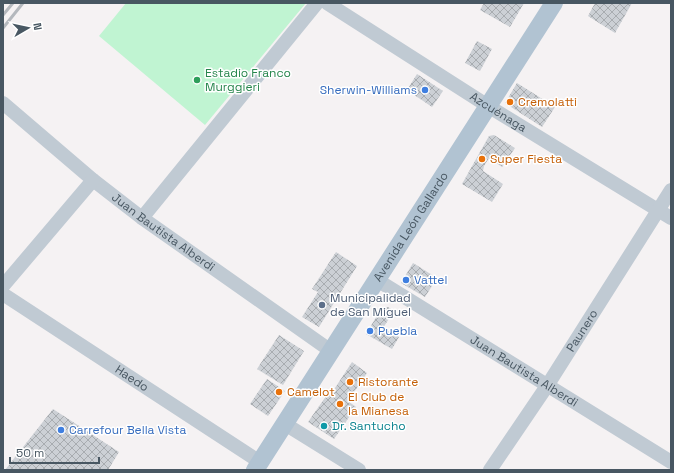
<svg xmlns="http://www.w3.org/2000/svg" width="674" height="473" viewBox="0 0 674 473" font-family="'Space Grotesk',sans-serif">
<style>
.pitch{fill:#c0f4d2}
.building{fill:url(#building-cross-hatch)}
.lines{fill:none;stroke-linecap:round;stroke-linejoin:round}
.minor{stroke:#c0cad3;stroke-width:14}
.major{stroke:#b1c3d2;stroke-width:18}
.rail{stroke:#b4b8bd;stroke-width:3}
.leisure-dot{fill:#2e9e5b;stroke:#fff;stroke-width:1.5}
.shop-dot{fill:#3f7fe0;stroke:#fff;stroke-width:1.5}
.food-dot{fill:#e8710a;stroke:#fff;stroke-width:1.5}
.service-dot{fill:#5c6f8a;stroke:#fff;stroke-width:1.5}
.culture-dot{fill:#0f9aa8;stroke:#fff;stroke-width:1.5}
.labels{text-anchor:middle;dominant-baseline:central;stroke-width:3;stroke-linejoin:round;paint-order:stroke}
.leisure-label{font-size:12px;fill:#27864d;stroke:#fff;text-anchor:start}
.shop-label{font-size:12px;fill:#366cbe;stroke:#fff;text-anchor:start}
.food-label{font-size:12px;fill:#c56008;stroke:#fff;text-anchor:start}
.street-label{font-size:12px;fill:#485762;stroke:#fff}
.service-label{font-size:12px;fill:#4e5e75;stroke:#fff;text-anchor:start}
.culture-label{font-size:12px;fill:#0d838f;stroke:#fff;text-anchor:start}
</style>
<defs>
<pattern id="building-cross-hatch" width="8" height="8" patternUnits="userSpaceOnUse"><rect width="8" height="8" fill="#ccd0d5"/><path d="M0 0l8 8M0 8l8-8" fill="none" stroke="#a8acb0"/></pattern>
</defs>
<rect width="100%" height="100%" fill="#f5f2f3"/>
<path class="pitch" d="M126,3H306L205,125L99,36Z"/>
<path class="building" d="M484,3H524L510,27L480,10Z
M595,3H632L615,33L588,16Z
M477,41L492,49L480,71L465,63Z
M417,74L443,91L432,107L407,90Z
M517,83L555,107L542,127L505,103Z
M494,135L515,148L502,167L489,158L484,166L483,171L503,184L492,202L462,184L489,136Z
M336,252L357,266L319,327L302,317L318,292L312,289Z
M413,263L437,278L425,297L401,283Z
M388,307L394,311L383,328L399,337L392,349L366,334L381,309Z
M279,335L304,351L283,385L257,369Z
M352,362L367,373L348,401L356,407L334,439L308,422L331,389L333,391Z
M267,379L285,391L268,416L250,404Z
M53,409L119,452L108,470H5Z"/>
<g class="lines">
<g class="minor">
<path id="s1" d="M327,3L488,106L671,218"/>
<path id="s2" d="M3,103L93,180L142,218L331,351"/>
<path d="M142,218L317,3"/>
<path id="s3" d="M377,280L671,462"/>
<path d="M3,286L93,180"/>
<path id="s4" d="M3,294L260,462"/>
<path d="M285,424L359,470"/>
<path id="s5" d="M490,470L547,386L671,190"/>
</g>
<path class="major" id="s6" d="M255,470L554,3"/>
<path class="rail" d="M3,15L13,3
M3,28L23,3"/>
</g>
<circle class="leisure-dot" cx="197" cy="80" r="4"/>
<g class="shop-dot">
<circle cx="425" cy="90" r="4"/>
<circle cx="406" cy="280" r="4"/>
<circle cx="370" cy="331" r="4"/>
<circle cx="61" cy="430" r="4"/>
</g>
<g class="food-dot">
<circle cx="510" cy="102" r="4"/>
<circle cx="482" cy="159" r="4"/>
<circle cx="350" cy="382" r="4"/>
<circle cx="279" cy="392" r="4"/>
<circle cx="340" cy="404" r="4"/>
</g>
<circle class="service-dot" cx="322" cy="305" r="4"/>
<circle class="culture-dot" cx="324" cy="426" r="4"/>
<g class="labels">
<g class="leisure-label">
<text x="205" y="73">Estadio Franco<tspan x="205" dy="14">Murggieri</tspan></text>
</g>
<g class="shop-label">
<text x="417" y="90" text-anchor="end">Sherwin-Williams</text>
<text x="414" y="280">Vattel</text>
<text x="378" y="331">Puebla</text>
<text x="69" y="430">Carrefour Bella Vista</text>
</g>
<g class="food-label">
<text x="518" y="102">Cremolatti</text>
<text x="490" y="159">Super Fiesta</text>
<text x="358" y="382">Ristorante</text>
<text x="287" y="392">Camelot</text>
<text x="348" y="397">El Club de<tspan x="348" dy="14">la Mianesa</tspan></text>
</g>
<g class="street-label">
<text stroke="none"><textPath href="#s1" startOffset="203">Azcuénaga</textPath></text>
<text stroke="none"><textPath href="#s6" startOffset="289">Avenida León Gallardo</textPath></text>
<text stroke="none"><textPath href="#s2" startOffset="206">Juan Bautista Alberdi</textPath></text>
<text stroke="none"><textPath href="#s5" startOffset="167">Paunero</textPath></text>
<text stroke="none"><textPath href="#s3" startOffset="173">Juan Bautista Alberdi</textPath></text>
<text stroke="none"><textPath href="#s4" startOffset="154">Haedo</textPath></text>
</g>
<g class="service-label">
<text x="330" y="298">Municipalidad<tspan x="330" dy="14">de San Miguel</tspan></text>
</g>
<g class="culture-label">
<text x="332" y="426">Dr. Santucho</text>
</g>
</g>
<rect width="674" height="473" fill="none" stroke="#485762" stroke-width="8"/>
<g transform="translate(28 28) rotate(81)" stroke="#ffffff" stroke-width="3" paint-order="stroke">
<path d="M0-3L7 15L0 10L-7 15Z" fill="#485762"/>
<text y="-6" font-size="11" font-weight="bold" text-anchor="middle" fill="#485762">N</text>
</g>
<path d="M10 457v6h89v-6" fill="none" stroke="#485762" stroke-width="2"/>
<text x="16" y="457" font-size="12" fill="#485762" stroke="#ffffff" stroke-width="3" paint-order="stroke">50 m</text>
</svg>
